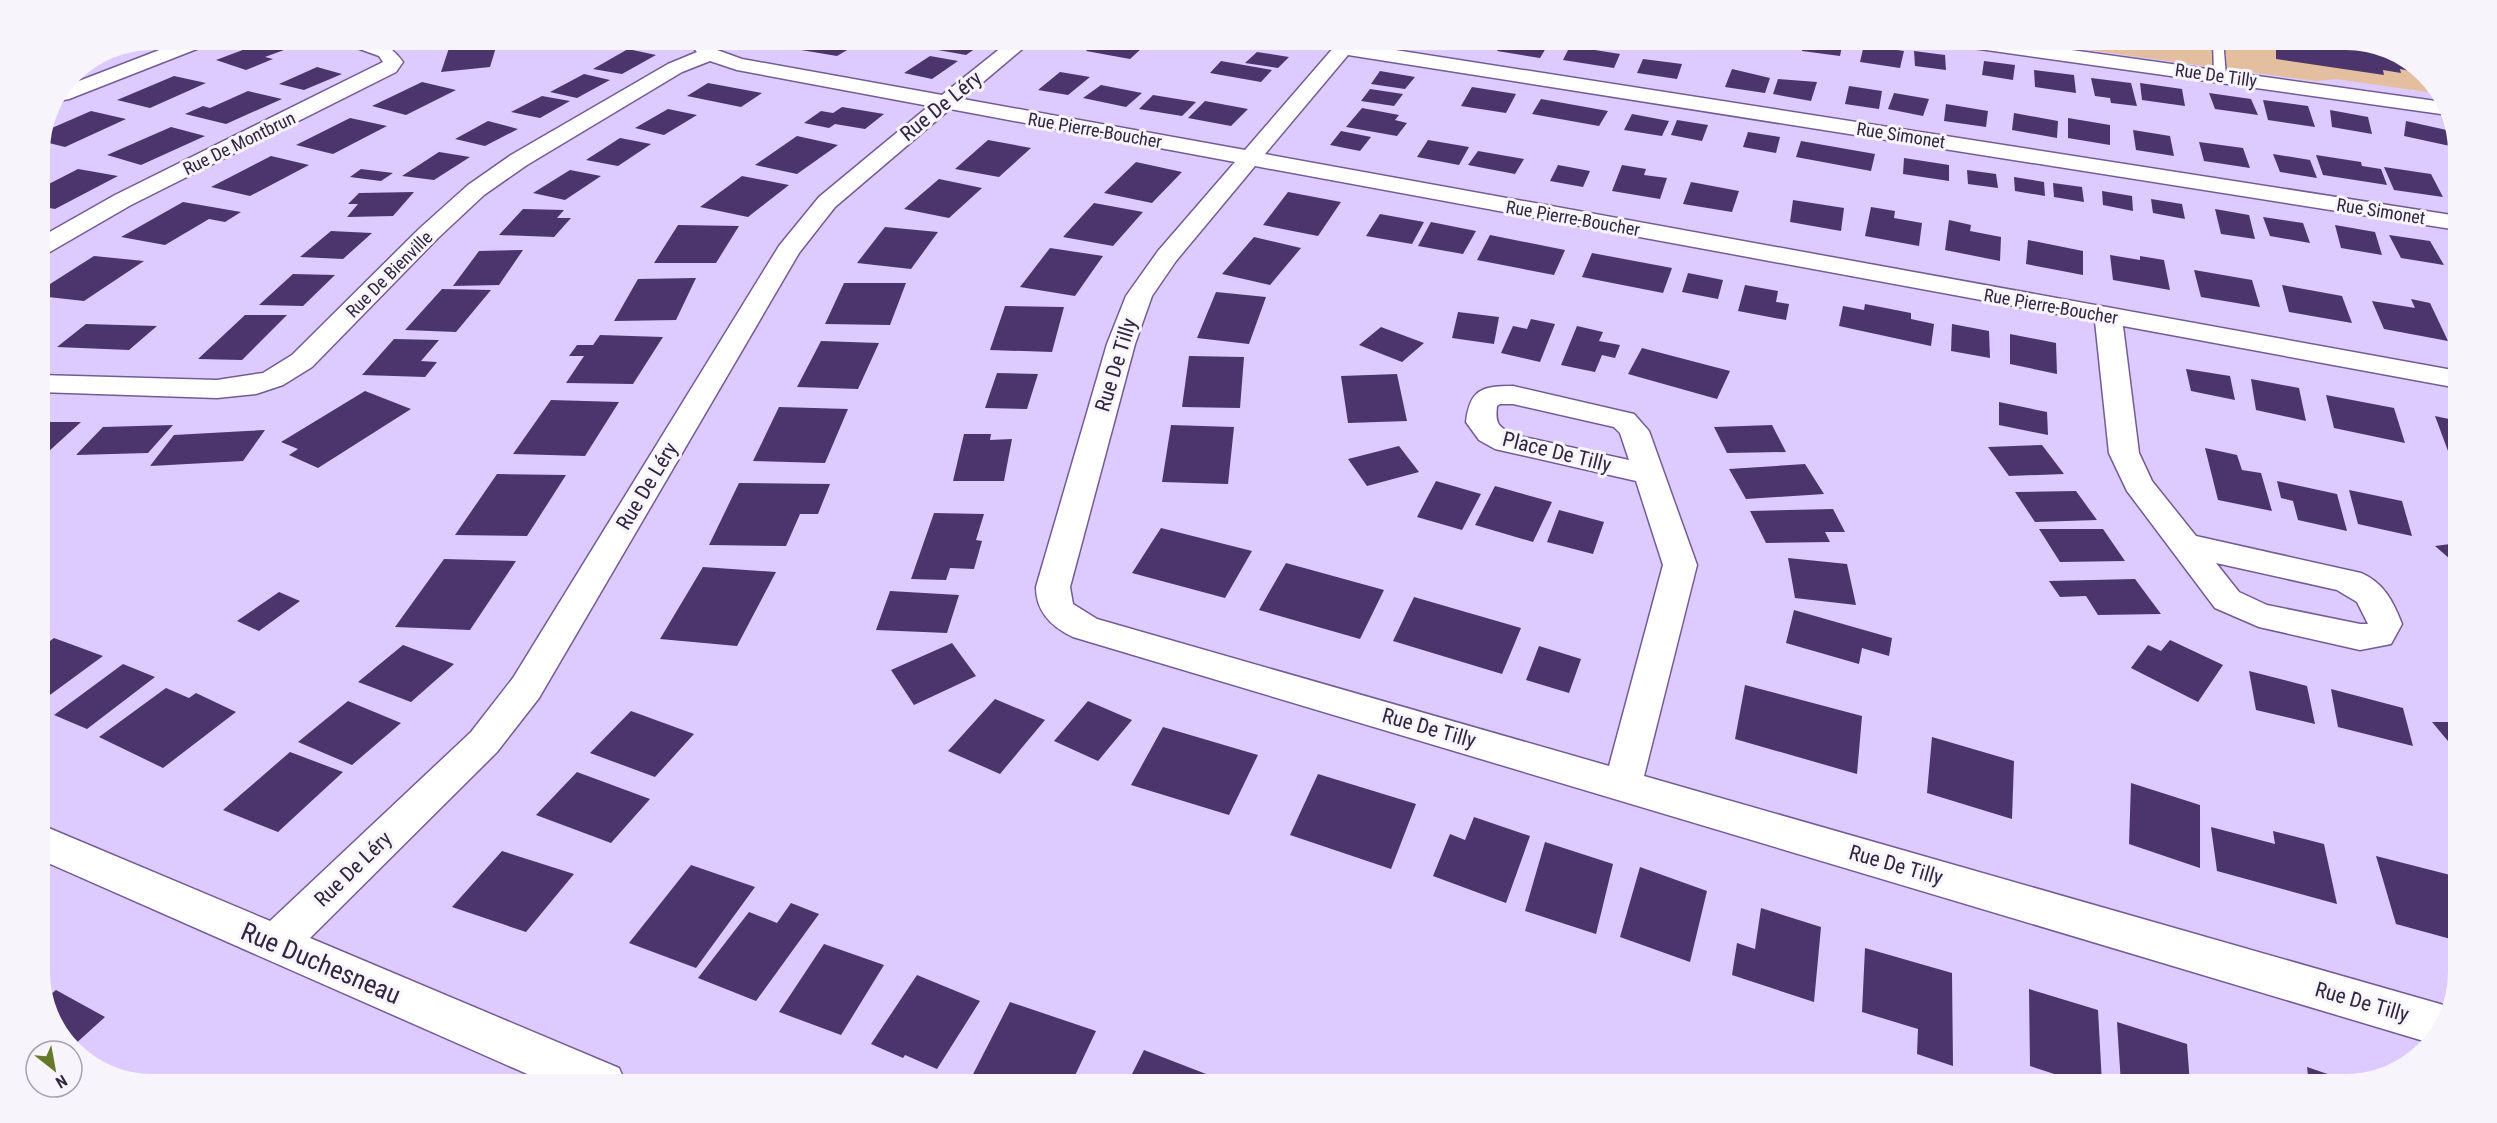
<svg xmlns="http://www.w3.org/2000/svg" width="2497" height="1123" viewBox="0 0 2497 1123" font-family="'Roboto Condensed',sans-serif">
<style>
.green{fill:#e3bfa0}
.building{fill:#4c356c}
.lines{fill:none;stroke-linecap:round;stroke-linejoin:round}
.lane-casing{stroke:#735c96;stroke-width:3}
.street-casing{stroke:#735c96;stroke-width:3}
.lane{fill:#fff;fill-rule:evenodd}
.street{fill:#fff;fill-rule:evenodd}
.labels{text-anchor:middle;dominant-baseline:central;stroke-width:6;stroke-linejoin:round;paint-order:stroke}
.far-street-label{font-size:18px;fill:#302640;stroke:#f7f5fb}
.street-label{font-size:21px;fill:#302640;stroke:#f7f5fb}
.near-street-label{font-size:26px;fill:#302640;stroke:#f7f5fb}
</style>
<rect width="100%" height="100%" fill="#ddcaff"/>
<path class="green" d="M2006,39H2345L2389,48L2439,89L2441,94L2336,79L2316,81Z"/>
<path class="building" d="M610,39H642L641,44L609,47Z
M764,39H797L779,46Z
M803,39H833L829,41L854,46L837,56L789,48Z
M954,39H989L966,55L938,50Z
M1100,39H1152L1130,59L1086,51Z
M1259,39H1299L1289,49L1254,43Z
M1418,39H1456L1452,45Z
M1505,39H1526L1549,43L1540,58L1497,51Z
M1760,39H1797L1795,49L1758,44Z
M1805,39L1843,41L1840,56L1802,51Z
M2259,39H2345L2389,48L2415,72L2400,69L2401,73L2383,70L2384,75L2276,59V50L2259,47Z
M261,43L284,50L265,57L273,59L246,70L216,60Z
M497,44L490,67L441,72L449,48Z
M1864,45L1904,51L1900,68L1860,62Z
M1570,46L1620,54L1614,68L1563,60Z
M108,48L119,50L88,63L87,62Z
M628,49L656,55L622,74L593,69Z
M1914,51L1945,55L1946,70L1915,66Z
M1257,52L1289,57L1278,68L1245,63Z
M930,56L958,61L932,79L904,73Z
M1643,59L1682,64L1677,79L1637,73Z
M1221,61L1272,70L1261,82L1210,73Z
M1984,61L2015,65L2013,80L1982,75Z
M317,67L342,74L304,90L279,84Z
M1732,69L1770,78L1765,93L1725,87Z
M2034,70L2074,75L2076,93L2035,87Z
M1380,71L1415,77L1405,89L1371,84Z
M1060,72L1090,77L1068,95L1038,90Z
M584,74L610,80L577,98L550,92Z
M174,76L206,83L150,108L117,100Z
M2091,78L2131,83L2137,106L2111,103L2110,98L2095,96Z
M1778,79L1817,82L1811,101L1773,94Z
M422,82L456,90L406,115L372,106Z
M708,83L762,93L741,107L687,96Z
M2140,83L2182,89L2185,106L2142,100Z
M1101,85L1142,93L1126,107L1083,98Z
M1849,86L1882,91L1879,109L1845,104Z
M1472,87L1516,94L1506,113L1461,106Z
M1370,89L1403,94L1394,106L1361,101Z
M248,91L282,99L226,124L185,114L203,106L210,108Z
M1894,93L1929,99L1923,116L1888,109Z
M2209,93L2251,99L2258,115L2215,109Z
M1153,95L1196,102L1182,116L1139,109Z
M542,96L570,101L540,118L511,112Z
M1541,99L1608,111L1599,126L1532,114Z
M2263,100L2308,106L2315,127L2268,120Z
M1205,101L1248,109L1231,126L1188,118Z
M1946,104L1988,111L1986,127L1944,121Z
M842,107L884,114L865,129L835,124L829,128L804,123L821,111L833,113Z
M1362,108L1399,115L1395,120L1407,123L1397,136L1346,127Z
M668,109L697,115L664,135L635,128Z
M2330,110L2368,117L2372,134L2332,127Z
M91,111L126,119L65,147L41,141L45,131Z
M2014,113L2058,121L2057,138L2012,130Z
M1632,114L1669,121L1662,136L1624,130Z
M350,118L387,126L333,154L296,145Z
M2068,118L2110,125V145L2068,138Z
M1677,120L1708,125L1702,141L1671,135Z
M488,121L518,129L485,146L455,139Z
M2406,121L2451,131L2450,146L2404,136Z
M171,127L205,136L141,165L107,155Z
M2133,130L2170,136L2174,156L2136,150Z
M1341,131L1371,137L1360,151L1330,145Z
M1748,132L1780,137L1776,153L1743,147Z
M797,136L838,145L797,174L755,165Z
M620,138L651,144L618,166L586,160Z
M988,140L1031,148L999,177L955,169Z
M1428,140L1469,147L1459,165L1417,157Z
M1801,141L1875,154L1871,171L1796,157Z
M2199,142L2243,148L2250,168L2204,161Z
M1478,151L1524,159L1515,174L1468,165Z
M439,152L470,157L434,180L402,176Z
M2273,154L2310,160L2317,178L2280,172Z
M2316,155L2361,162L2362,166L2381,169L2387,185L2323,175Z
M271,156L309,165L250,196L211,187Z
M1904,158L1949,165V181L1903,174Z
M1136,162L1182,172L1152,203L1104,193Z
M1558,165L1590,171L1583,187L1550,181Z
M1622,165L1646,169L1644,175L1667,178L1660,199L1612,191Z
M2384,167L2431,174L2443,197L2394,190Z
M78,169L118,176L55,209L39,206V189Z
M361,169L393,173L381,181L350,177Z
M570,170L601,176L565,200L533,193Z
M1967,170L1996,174L1998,188L1968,184Z
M742,176L789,185L748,217L700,207Z
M2014,177L2044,182L2045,196L2015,191Z
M939,179L982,188L949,218L904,209Z
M1691,182L1739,191L1732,212L1683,204Z
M2053,183L2082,187L2084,202L2054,197Z
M2102,191L2132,196L2133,211L2103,205Z
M414,192L393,216L347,217L358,204H348L359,193Z
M1288,192L1341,202L1318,236L1263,225Z
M2151,199L2182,204L2185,219L2153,213Z
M1793,200L1844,208L1841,231L1790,222Z
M183,202L241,212L225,222L209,219L165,245L121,237Z
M1094,203L1143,212L1113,246L1063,237Z
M1871,207L1895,211L1894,218L1922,223L1919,246L1865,236Z
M523,209L564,210L557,218H571L554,237L499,235Z
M2215,209L2249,215L2255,239L2221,234Z
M1380,214L1424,222L1412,244L1366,236Z
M2263,217L2303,223L2310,243L2270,236Z
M1949,220L1971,225L1970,231L2001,237L2000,261L1945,250Z
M1431,222L1476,231L1463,254L1418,246Z
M678,225L739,226L716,263H654Z
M2335,225L2375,232L2382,255L2341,248Z
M885,227L938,232L911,269L857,263Z
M331,231L372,233L343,259L300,257Z
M1490,235L1565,250L1554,275L1477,260Z
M2389,235L2430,241L2444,265L2401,258Z
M1254,237L1301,248L1270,285L1222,274Z
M2028,240L2083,251V275L2026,264Z
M1050,248L1103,256L1075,296L1020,287Z
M523,250L499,285L453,286L479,251Z
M1592,253L1672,268L1663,293L1582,277Z
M2110,255L2140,260V256L2164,260L2170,290L2113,280Z
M94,256L144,261L84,301L39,296V291Z
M2194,270L2252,280L2260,307L2201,297Z
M1688,273L1723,280L1718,299L1682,292Z
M293,274L335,275L303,306L259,305Z
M696,278L676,320L614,321L638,279Z
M844,283H906L890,325L825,324Z
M1745,285L1778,291L1776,302L1789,304L1786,320L1738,311Z
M2282,285L2342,296L2352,323L2289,312Z
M442,289L491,290L456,332L405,330Z
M1216,292L1266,297L1249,344L1197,338Z
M2411,299L2430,303L2448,341L2384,329L2372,301L2415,308Z
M1865,304L1911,313V319L1934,324L1931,346L1839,326L1843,306L1864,310Z
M1005,306L1064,307L1052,352L990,350Z
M1458,312L1499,317L1494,344L1452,338Z
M245,315H287L242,360L198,359Z
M1531,319L1555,324L1540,362L1501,353L1513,326L1527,329Z
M86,324L157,326L129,350L57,347Z
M1952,324L1989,331L1990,358L1951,351Z
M1577,326L1603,332L1599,341L1620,345L1615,358L1602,355L1595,372L1561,365Z
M1381,327L1424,343L1402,362L1359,345Z
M2010,334L2056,343L2057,374L2010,364Z
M600,335L663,337L633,384L566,383L584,356H569L577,345H593Z
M394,339L439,340L421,361L437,362L425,377L362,375Z
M821,341L879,343L858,389L797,387Z
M1642,348L1730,371L1717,399L1628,374Z
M1189,356L1244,357L1240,408L1182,407Z
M2186,369L2230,376L2235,400L2191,391Z
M997,373L1038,374L1027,409L985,408Z
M1397,374L1407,421L1348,423L1341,376Z
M2251,379L2299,388L2306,421L2256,410Z
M365,391L411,409L318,468L289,455L298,449L281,442Z
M2326,395L2394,408L2405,443L2334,428Z
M551,400L619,402L585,456L513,454Z
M1999,402L2047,412L2048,435L1999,425Z
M779,407L848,409L825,463L753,461Z
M2435,416L2458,421V453L2448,451Z
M39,422H81L48,452H39Z
M173,425L148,453L76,455L103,427Z
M1171,425L1234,427L1228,484L1162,482Z
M1772,425L1786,452L1727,453L1714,427Z
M265,430L243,461L150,466L174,435Z
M964,434H991L990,440L1012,439L1004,481H953Z
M2042,445L2064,474L2009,476L1988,447Z
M1399,446L1419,472L1367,486L1348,459Z
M2205,448L2237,455L2242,470L2261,473L2272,511L2218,500Z
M1805,464L1824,494L1746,499L1729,469Z
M497,474L566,475L527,536L455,535Z
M1436,481L1481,494L1462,530L1417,517Z
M2277,481L2337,494L2347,531L2298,520L2293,501L2281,498Z
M739,483L830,484L818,514H800L786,546L709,545Z
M1495,486L1552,502L1533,542L1475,525Z
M2349,490L2402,501L2412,536L2358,524Z
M2076,491L2097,520L2035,522L2015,492Z
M1833,509L1845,532H1825L1830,542L1766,543L1750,511Z
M1559,510L1604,522L1593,554L1547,542Z
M934,513L984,514L976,540L982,541L974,569L950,568L946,580L911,579Z
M1161,528L1252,551L1225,598L1132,573Z
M2039,529H2103L2125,561L2060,562Z
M2458,543V566L2435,546Z
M1788,558L1847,564L1856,605L1795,598Z
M444,559L516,561L470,630L395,627Z
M1286,563L1384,590L1360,639L1259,610Z
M703,567L776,572L737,646L660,639Z
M2135,579L2161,614L2098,615L2086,596L2060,597L2049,581Z
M890,591L959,595L947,633L876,630Z
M279,592L300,601L259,631L237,621Z
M1414,597L1521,628L1502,674L1393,641Z
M1794,610L1892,638L1889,656L1862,648L1859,664L1786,643Z
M54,638L103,656L39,703V649Z
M2170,640L2223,665L2198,702L2131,668L2148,645L2161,651Z
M952,643L976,676L914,705L891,670Z
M403,645L454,664L411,702L358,682Z
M1539,646L1581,659L1569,693L1526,680Z
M123,664L155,677L87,729L54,715Z
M2249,671L2307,686L2315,724L2256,710Z
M1745,685L1862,716L1857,774L1735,739Z
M166,688L189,698L196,693L236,712L163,768L99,737Z
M2331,689L2403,708L2413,746L2338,727Z
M995,699L1045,720L1000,774L948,751Z
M348,701L401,723L352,765L298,742Z
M1088,701L1132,720L1098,761L1054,741Z
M631,711L694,734L655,777L590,753Z
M2432,722H2458V753Z
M1163,727L1258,755L1229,815L1131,785Z
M1932,737L2014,761L2012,819L1927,793Z
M290,752L343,772L278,832L223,810Z
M577,772L650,799L611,843L536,815Z
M1318,774L1416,804L1391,869L1290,835Z
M2131,783L2200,805V868L2129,844Z
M1474,817L1530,836L1506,903L1433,876L1450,834L1465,840Z
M2211,827L2275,844L2273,831L2324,844L2337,904L2217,871Z
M1545,842L1613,864L1596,934L1525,911Z
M502,851L574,874L526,932L452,907Z
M2376,856L2458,877V941L2396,924Z
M691,865L755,887L696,968L629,943Z
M1640,867L1707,891L1690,962L1620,937Z
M791,903L819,914L756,1001L698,978L749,912L777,923Z
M1761,908L1821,927L1814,1002L1732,975L1737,943L1755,949Z
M824,944L884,965L841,1035L779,1012Z
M1865,948L1952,973L1953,1066L1917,1054L1918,1029L1862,1012Z
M917,975L980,1001L937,1069L905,1055L903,1058L871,1044Z
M2029,989L2098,1010L2102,1084H2085L2030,1066Z
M56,990L105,1017L73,1046L58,1034L46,998Z
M1010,1002L1096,1031L1071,1084H968Z
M2117,1022L2187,1044L2190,1084H2121Z
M1144,1050L1232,1084H1127Z
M2307,1067L2351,1082L2309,1084Z"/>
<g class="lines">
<g class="lane-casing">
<path id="lane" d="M2213,39H2223L2226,76L2220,79L2214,76Z"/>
</g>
<g class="street-casing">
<path id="street" d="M188,39H215L212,43L69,99L59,101L66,86Z
M340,39C368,39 386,38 403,62L396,72L131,205L48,253L39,255V238L115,195L383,62L379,56L343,43Z
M685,39H706L717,50L742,59L942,95L1012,39H1034L963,99L1245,150L1341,39H1361L1357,44L2458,216V230L1348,55L1265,154L2458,371V388L2123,326L2139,453L2152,481L2196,536L2361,573C2384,583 2393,601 2402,624L2391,644L2360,650L2259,627L2215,608L2127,491L2109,453L2095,321L1255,166L1176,261L1152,296L1135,344L1070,587L1073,604L1097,619L1609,766L1663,565L1636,481L1495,449L1479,440L1466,422C1470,389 1482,386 1513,386L1634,414L1649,431L1697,565L1644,776L2440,1004L2451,1008L2449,1015L2427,1042L1073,637C1052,627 1036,612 1036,587L1107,344L1126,296L1158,251L1235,162L950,109L835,207L799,253L539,698L497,752L310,938L619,1068L626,1084H550L39,859V824L270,921L471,732L513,678L779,246L819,197L929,106L737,70L710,61L682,72L527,165L484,195L438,238L312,367L283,385L256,394L217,398L39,392V375L217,380L263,373L292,355L420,228L468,185L511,155L668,64L697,52ZM1500,404H1513L1614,427L1620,433L1629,460L1515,435C1498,427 1495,424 1497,406ZM2216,563L2337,590L2357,602L2368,624H2360L2267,605L2239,592Z
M1941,39H1992L2443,102L2448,115L1951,45Z"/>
</g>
<use href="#lane" class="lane"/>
<use href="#street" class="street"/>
</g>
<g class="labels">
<g class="far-street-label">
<text transform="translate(2216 75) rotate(8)">Rue De Tilly</text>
<text transform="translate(1095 130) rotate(10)">Rue Pierre-Boucher</text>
<text transform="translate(1901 135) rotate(9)">Rue Simonet</text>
<text transform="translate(239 143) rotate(-26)">Rue De Montbrun</text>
<text transform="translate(2381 211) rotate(9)">Rue Simonet</text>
<text transform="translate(1573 218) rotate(10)">Rue Pierre-Boucher</text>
<text transform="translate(389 274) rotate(-45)">Rue De Bienville</text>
<text transform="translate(2051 306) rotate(10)">Rue Pierre-Boucher</text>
</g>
<g class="street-label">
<text transform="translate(941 106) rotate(-39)">Rue De Léry</text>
<text transform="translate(1116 365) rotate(-73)">Rue De Tilly</text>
<text transform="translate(1557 452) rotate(14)">Place De Tilly</text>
<text transform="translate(647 486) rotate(-59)">Rue De Léry</text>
<text transform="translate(1429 728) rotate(16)">Rue De Tilly</text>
<text transform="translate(1896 865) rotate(16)">Rue De Tilly</text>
<text transform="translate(353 869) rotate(-44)">Rue De Léry</text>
<text transform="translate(2362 1002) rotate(16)">Rue De Tilly</text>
</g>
<g class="near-street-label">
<text transform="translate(321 963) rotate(23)">Rue Duchesneau</text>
</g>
</g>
<path d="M0 0H2497V1123H0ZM152 50H2346A102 102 0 0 1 2448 152V972A102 102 0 0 1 2346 1074H152A102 102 0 0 1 50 972V152A102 102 0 0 1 152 50Z" fill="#f7f5fb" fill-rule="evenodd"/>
<g transform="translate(54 1069) rotate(149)"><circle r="28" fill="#f7f5fb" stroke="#a7a2b0" stroke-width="1.5"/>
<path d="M0-4.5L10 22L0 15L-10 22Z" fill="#667928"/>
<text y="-9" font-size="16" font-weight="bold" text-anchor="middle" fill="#302640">N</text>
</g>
</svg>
